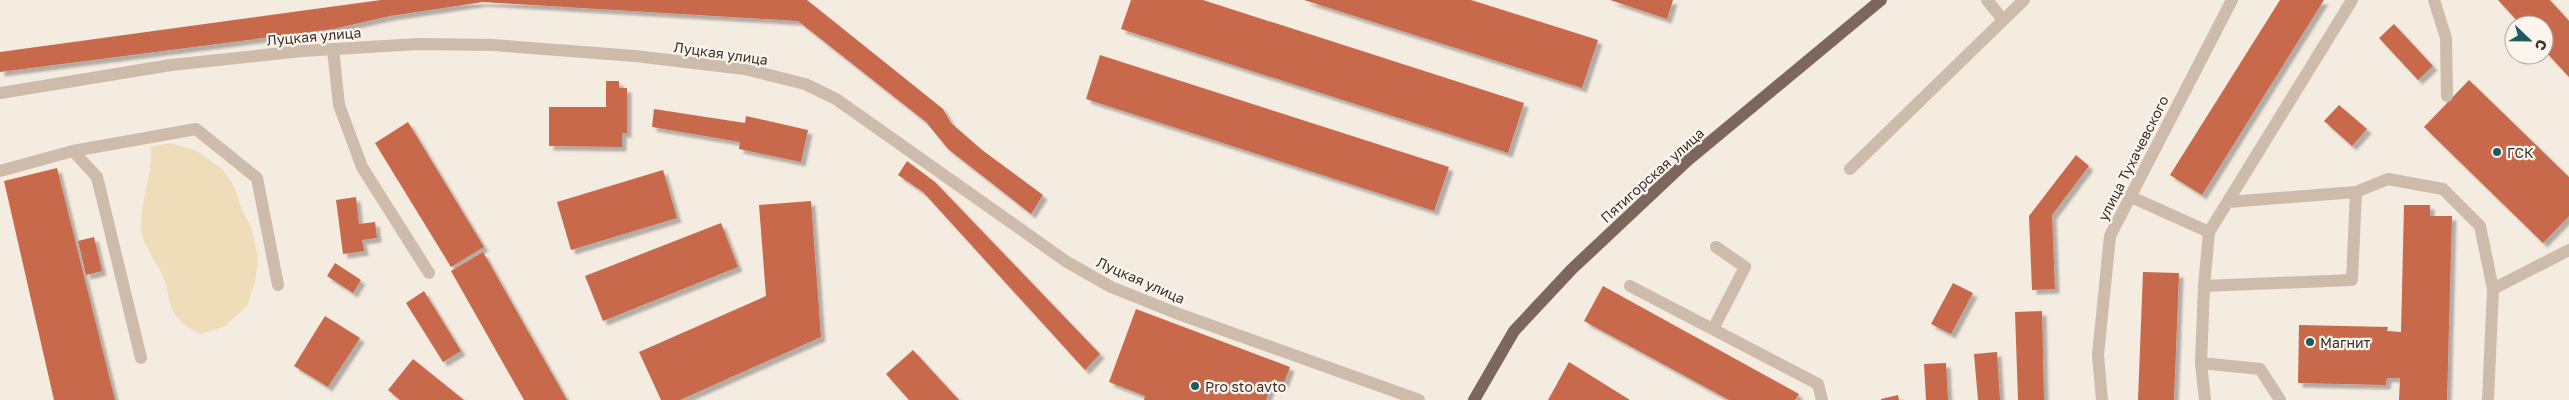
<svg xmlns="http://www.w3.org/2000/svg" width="2569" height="400" viewBox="0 0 2569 400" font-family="'Golos Text',sans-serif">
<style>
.sand{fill:#efdcb8}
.building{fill:#c8694b;filter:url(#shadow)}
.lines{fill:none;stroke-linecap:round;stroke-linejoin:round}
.minor{stroke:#cdbbac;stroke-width:12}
.major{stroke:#7d675c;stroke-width:12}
.poi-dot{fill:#1f5a5e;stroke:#fbf5ee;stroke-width:2}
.labels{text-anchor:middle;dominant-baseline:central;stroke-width:4.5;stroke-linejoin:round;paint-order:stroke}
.street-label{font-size:14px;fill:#3b302b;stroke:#fbf5ee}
.poi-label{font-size:14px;fill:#3b302b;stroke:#fbf5ee;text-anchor:start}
</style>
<defs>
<filter id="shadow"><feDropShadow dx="4.5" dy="4.5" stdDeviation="1" flood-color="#0004"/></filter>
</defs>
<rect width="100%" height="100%" fill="#f4ebe1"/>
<path class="sand" d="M170,143L197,151L223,170L235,188L242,210L252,229L258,259L255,282L247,306L224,327L200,334C188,328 178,321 172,309C168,300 168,289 164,279C158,262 141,245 141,226C141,199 153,174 151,147Z"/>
<path class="building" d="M381,0H807L943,109L951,123L982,150L1043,195L1031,214L948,149L926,122L798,21L483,2L390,16L333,29L0,72V52Z
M1131,0H1203L1524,103L1508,153L1121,29Z
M1304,0H1471L1598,40L1582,88Z
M1610,0H1673L1667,19Z
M2280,0H2324L2202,195L2170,175Z
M2498,0H2550L2569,21V77L2544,50V25H2521Z
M2394,24L2433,66L2418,80L2379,38Z
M1100,55L1449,167L1434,211L1086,99Z
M2469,80L2569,177V216L2543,243L2424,127Z
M606,81H619V88H627V133H622V147L549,146V107H606Z
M2339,105L2367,129L2352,146L2324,121Z
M654,109L745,123L746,116L808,130L801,162L739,149L740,142L652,127Z
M408,122L484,247L451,267L375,143Z
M2076,155L2089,166L2052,215L2055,289L2032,290L2029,216Z
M907,161L935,182L1100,354L1085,370L923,192L898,175Z
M57,168L115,400H54L4,181Z
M663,170L677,218L571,250L557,202Z
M356,197L359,224L375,222L377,238L362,240L364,251L343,254L336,200Z
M811,201L821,337L680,400H661L639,352L766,296L759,205Z
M2404,205H2430V216H2452L2447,400H2399L2400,378H2387L2386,385L2298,383L2299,325L2388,327L2387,331L2401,332Z
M721,223L738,267L603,321L585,276Z
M94,237L102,271L86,275L78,241Z
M483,252L567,400H524L451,271Z
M335,263L361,280L353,293L327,276Z
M2143,272L2179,273L2174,400H2138Z
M1953,283L1973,293L1951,334L1931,324Z
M1603,286L1799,394L1795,400H1729L1584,321Z
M424,291L461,351L443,362L406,303Z
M1136,309L1290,367L1284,383L1274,379L1266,400H1144L1145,396L1109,382Z
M2042,311L2044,400H2018L2015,312Z
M325,316L360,338L328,387L294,366Z
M913,350L959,400H909L886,374Z
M1997,352L2000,400H1978L1974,354Z
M413,359L464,400H400L388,390Z
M1569,362L1630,400H1548Z
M1946,363L1948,400H1926L1924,364Z
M1898,395L1899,400H1881V399Z"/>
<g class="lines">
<path class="minor" d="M1987,0L2003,20
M2434,0L2446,38L2447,96
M333,49L339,105L362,167L429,273
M0,93L171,65L302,51L418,44L493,45L635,56L745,69L805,84L836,99L1067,262L1111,287L1176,313L1419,400
M73,151L196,129L257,178L278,285
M1850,169L2024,0
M0,171L73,151L97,177L141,358
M2129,196L2209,232
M2228,202L2356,192
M1630,286L1818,384L1822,400
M2204,286L2352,280L2356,192L2388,179L2443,189L2480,226L2493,289L2488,400
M2493,289L2569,250
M1713,329L1745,267L1716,247
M2201,363L2260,369L2280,400
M2102,400L2098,355L2110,236L2232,0
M2205,400L2201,363L2204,286L2209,232L2352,0"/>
<path class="major" d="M1474,400L1514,331L1572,269L1687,161L1881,0"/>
</g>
<g class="poi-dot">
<circle cx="2497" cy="152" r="5"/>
<circle cx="2310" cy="342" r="5"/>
<circle cx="1195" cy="386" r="5"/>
</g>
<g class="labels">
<g class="street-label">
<text transform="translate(314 36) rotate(-5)">Луцкая улица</text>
<text transform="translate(721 53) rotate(8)">Луцкая улица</text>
<text transform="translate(2133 158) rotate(-63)">улица Тухачевского</text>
<text transform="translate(1652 175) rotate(-42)">Пятигорская улица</text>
<text transform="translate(1141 280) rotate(24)">Луцкая улица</text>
</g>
<g class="poi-label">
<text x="2507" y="152">ГСК</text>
<text x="2320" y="342">Магнит</text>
<text x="1205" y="386">Pro sto avto</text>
</g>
</g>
<g transform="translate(2529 40) rotate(112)"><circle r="24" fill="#fbf5ee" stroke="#aea6a0"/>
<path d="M0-4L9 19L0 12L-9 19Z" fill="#1f5a5e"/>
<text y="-8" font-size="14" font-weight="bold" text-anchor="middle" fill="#3b302b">С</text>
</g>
</svg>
